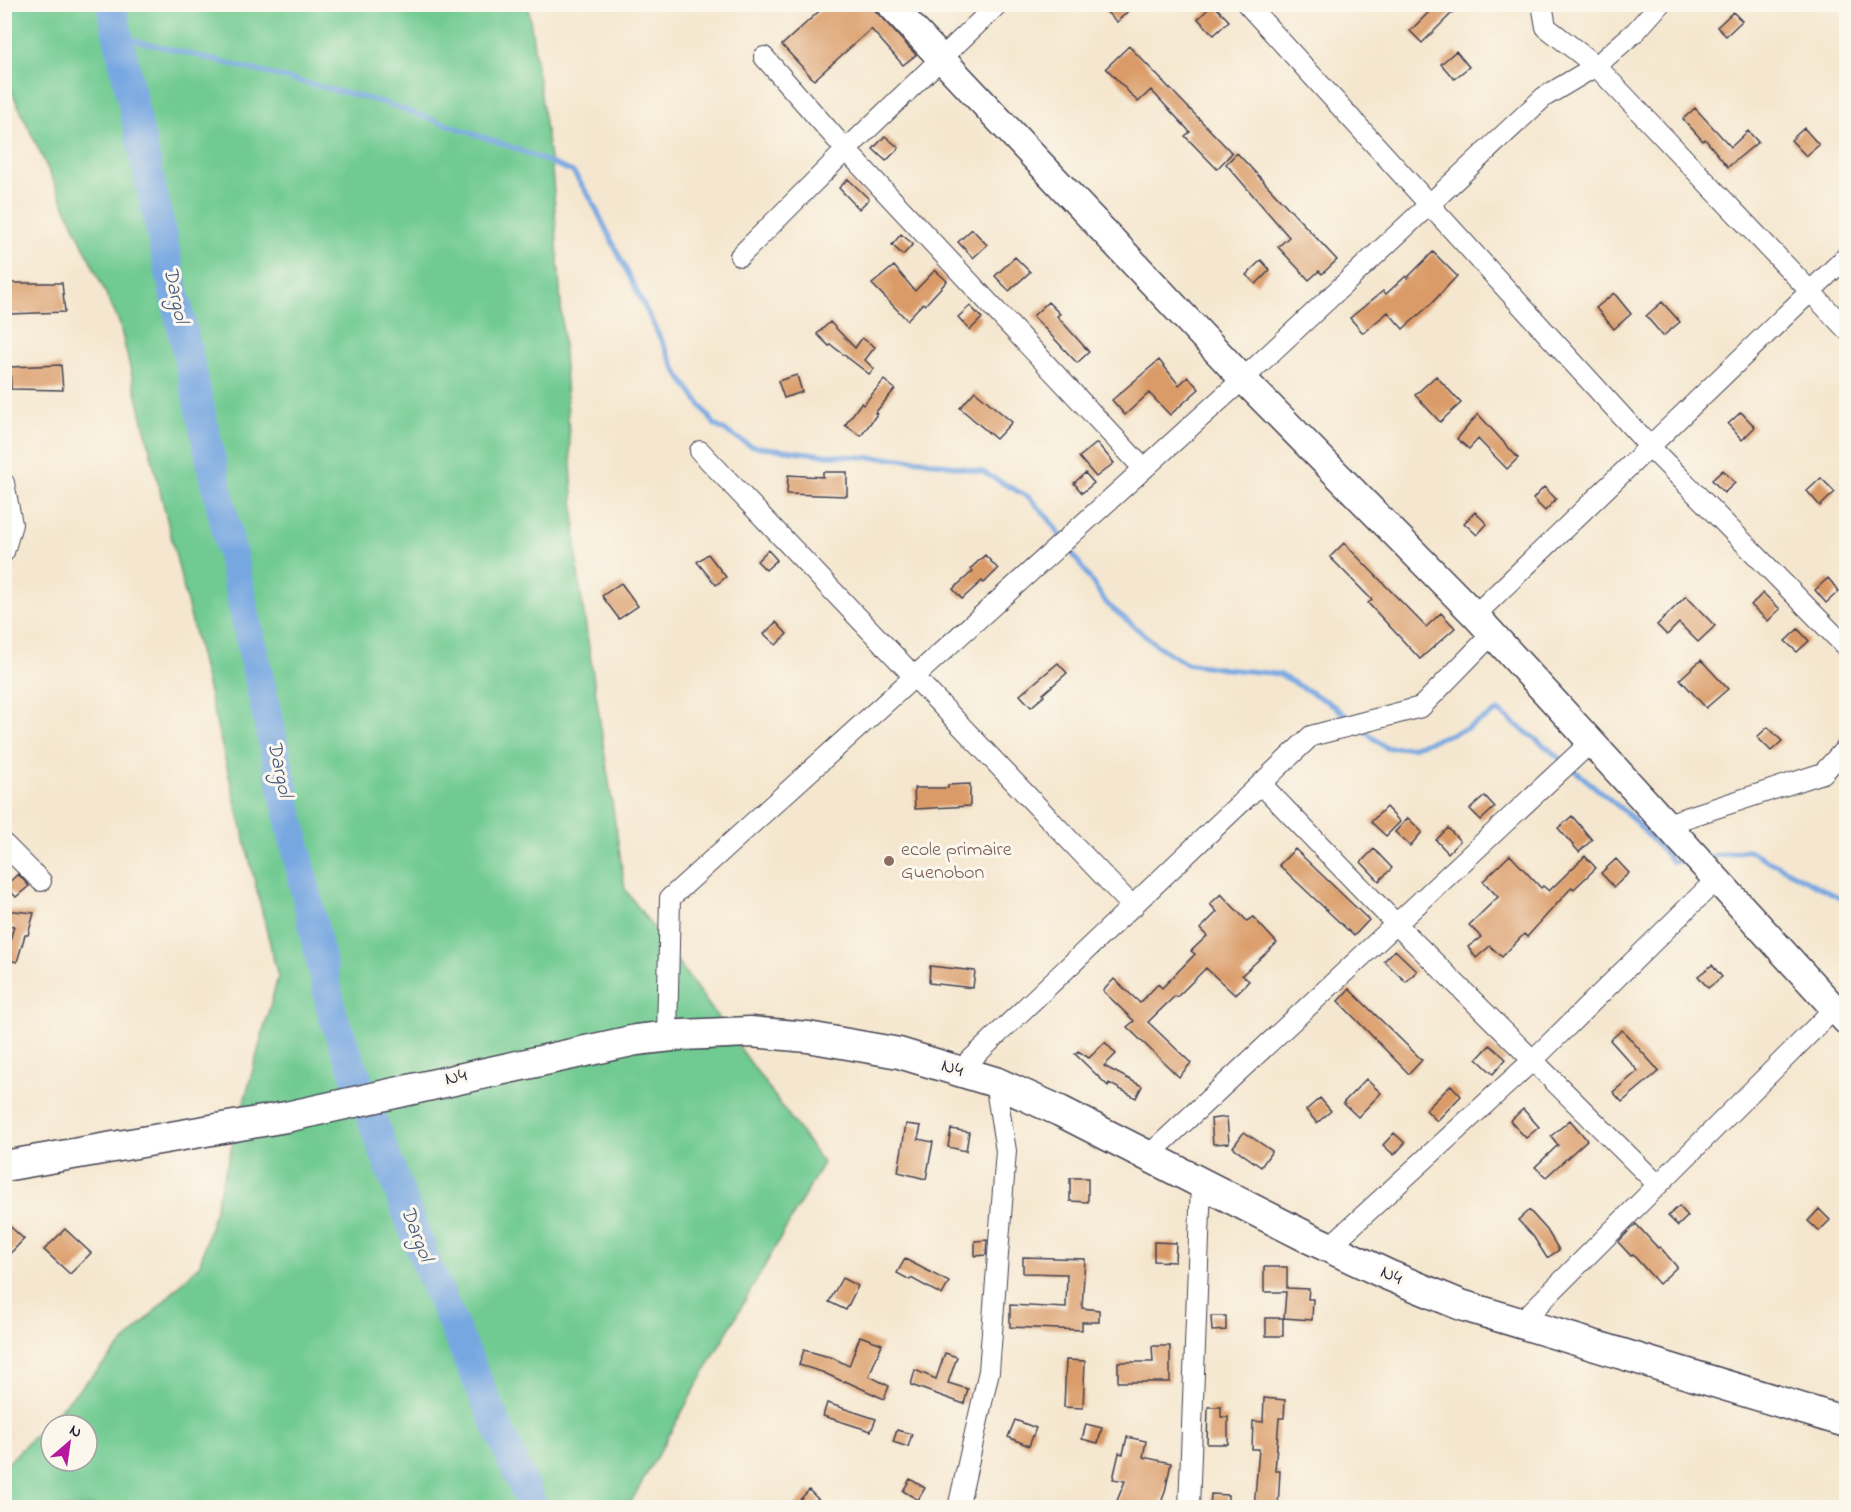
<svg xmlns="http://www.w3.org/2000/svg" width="1851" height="1512" viewBox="0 0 1851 1512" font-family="'Indie Flower',sans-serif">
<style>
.green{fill:#70ca91;stroke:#497666;stroke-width:1.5;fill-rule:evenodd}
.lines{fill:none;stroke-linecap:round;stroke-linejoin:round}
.stream{stroke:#77a7e1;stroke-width:5}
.river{stroke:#77a7e1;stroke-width:30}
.building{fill:#da9b67}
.minor-casing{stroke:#424051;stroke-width:22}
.secondary-casing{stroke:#424051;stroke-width:30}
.primary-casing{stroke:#424051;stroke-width:33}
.minor{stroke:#fff;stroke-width:20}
.secondary{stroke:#fff;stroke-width:27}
.primary{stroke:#fff;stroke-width:30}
.education-dot{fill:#8d6e63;stroke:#fbf7ec;stroke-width:2}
.labels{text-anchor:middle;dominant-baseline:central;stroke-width:6;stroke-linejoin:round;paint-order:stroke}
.education-label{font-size:20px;fill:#785e54;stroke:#fbf7ec;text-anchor:start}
.street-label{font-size:20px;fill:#22223b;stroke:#fbf7ec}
.water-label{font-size:21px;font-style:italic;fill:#44577d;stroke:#fbf7ec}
</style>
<rect width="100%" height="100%" fill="#fbf7ec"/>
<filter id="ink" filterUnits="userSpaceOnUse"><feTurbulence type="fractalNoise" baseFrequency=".0167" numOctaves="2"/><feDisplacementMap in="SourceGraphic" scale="12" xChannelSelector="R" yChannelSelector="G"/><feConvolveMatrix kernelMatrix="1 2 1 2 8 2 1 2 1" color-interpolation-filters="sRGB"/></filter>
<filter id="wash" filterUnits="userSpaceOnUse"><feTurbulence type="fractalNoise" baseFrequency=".008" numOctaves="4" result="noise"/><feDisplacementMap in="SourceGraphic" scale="24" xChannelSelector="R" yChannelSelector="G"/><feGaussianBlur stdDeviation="1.35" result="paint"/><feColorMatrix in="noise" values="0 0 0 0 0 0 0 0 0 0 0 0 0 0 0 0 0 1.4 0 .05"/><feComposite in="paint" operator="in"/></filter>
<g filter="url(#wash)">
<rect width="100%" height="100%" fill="#f5e7cf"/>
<path class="green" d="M5,5H528L553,180L578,574L625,889L823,1163L628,1507H5L4,1467L200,1264L278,977L119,322L5,77ZM51,1425H87V1461H51Z"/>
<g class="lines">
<path class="stream" d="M118,36L382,102L509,146L573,172L591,199L678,374L715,425L751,446L825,455L921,460L983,472L1030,498L1049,519L1107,604L1158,646L1185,663L1226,669L1279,674L1333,705L1351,720
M1360,727L1386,748L1413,747L1468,728L1498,711L1545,746L1630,816L1673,862L1687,860
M1708,857L1748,850L1846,901"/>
<path class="river" d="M111,4L333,1016L427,1265L533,1508"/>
</g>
<g id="blocks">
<path class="building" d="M827,4H869L916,55L903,65L871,29L814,80L782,45Z
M1098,4H1135L1117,22Z
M1213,4L1229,21L1214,35L1198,19Z
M1437,4H1461L1422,43L1410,31Z
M1733,12L1742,21L1726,36L1717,27Z
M1129,46L1232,153L1217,169L1185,136L1190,132L1151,90L1138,102L1106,68Z
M1456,51L1469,67L1454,79L1441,64Z
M1695,108L1731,147L1748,131L1758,142L1728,167L1705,139L1703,141L1683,119Z
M1804,128L1819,145L1806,156L1791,140Z
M885,136L899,148L886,161L873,149Z
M1237,153L1337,260L1322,274L1319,271L1309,280L1278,247L1289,237L1226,164Z
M848,179L869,199L859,209L839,188Z
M972,229L987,245L973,258L958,242Z
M901,234L913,244L903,255L892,245Z
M1433,252L1457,276L1431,304L1403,329L1388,312L1363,333L1350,318L1383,291L1386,294L1406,276L1407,278Z
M1015,257L1030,272L1009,291L995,276Z
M1261,260L1270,270L1256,284L1246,275Z
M894,266L915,291L935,270L947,281L925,305L923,303L907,320L872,284Z
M5,283H62L65,312L10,314Z
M1614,293L1631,314L1614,329L1596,308Z
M1048,302L1060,314L1057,316L1089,352L1077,363L1033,316Z
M1662,302L1680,322L1663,336L1646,316Z
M970,306L982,318L970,330L958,317Z
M830,322L855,348L862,338L875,347L865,360L874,369L869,374L831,345L829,346L817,334Z
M1159,360L1179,385L1188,377L1199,389L1170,415L1149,393L1125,415L1112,400Z
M61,365L63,390L11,389L10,367Z
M797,375L802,392L784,398L778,381Z
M1436,376L1461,403L1440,422L1415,395Z
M884,380L895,389L875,413L877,414L861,436L845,425L861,403L863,405Z
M975,391L1012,422L996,439L960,408Z
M1741,412L1755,427L1742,440L1728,424Z
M1478,414L1518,458L1507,469L1478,439L1469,449L1457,439Z
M1097,443L1114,463L1096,477L1079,457Z
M1723,470L1735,483L1724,493L1712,480Z
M823,472H847V496L787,494L788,475L823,477Z
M1085,473L1094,483L1082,493L1074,483Z
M1821,478L1835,492L1820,506L1807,491Z
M1544,487L1556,499L1545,511L1533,499Z
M1475,512L1487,524L1477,535L1464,523Z
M1344,543L1426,627L1441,613L1455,628L1420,659L1368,603L1372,600L1330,557Z
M768,550L777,560L766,570L757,561Z
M708,554L726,577L716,585L697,562Z
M985,555L998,569L984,583L982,581L962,599L953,589L973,571L970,569Z
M1828,578L1839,591L1826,603L1815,590Z
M621,583L638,606L619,619L602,596Z
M1763,593L1780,609L1768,621L1751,605Z
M1686,596L1715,626L1698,642L1679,623L1667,635L1657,625Z
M776,622L787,634L776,645L764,634Z
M1798,629L1809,641L1797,652L1785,641Z
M1701,660L1728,689L1706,708L1680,679Z
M1058,663L1067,673L1043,694L1044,696L1031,707L1020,695Z
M1768,727L1782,741L1771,751L1757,737Z
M970,784V806L915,809L914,788H948V785Z
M1485,796L1495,807L1481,820L1470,809Z
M1386,807L1400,822L1386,836L1371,822Z
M1572,816L1592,840L1579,852L1558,828Z
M1408,818L1422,832L1410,846L1395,832Z
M1448,828L1460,841L1448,853L1436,840Z
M1295,849L1369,920L1354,936L1279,865Z
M1374,849L1392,868L1379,881L1361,862Z
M1510,855L1541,888L1543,886L1549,891L1585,856L1596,868L1574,889L1572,887L1527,937L1524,934L1502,957L1490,946L1476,958L1468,947L1481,937L1469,925L1498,897L1483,881Z
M1616,859L1629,873L1614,887L1601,873Z
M18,874L29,886L16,897L5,886Z
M1221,894L1247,921L1253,917L1277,943L1242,975L1249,981L1235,995L1206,968L1177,997L1175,996L1148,1022L1191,1063L1179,1077L1127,1027L1134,1021L1103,991L1114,979L1140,1003L1158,984L1162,988L1195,954L1191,951L1207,936L1200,929L1217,912L1210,904Z
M4,910L34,913L28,935H25L17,962L5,959L14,926L4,925Z
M1395,950L1417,971L1406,982L1384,961Z
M1712,965L1722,977L1708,988L1698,976Z
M930,966L975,971L973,988L929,983Z
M1349,989L1422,1060L1409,1074L1338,1001Z
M1622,1030L1659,1071L1622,1102L1613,1092L1638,1071L1610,1040Z
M1105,1042L1116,1054L1104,1066L1142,1086L1136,1098L1109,1083L1108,1086L1075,1054L1078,1051L1089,1058Z
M1490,1045L1506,1059L1493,1074L1477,1059Z
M1366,1079L1381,1093L1358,1117L1343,1103Z
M1451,1085L1461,1096L1437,1121L1426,1110Z
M1320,1098L1331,1111L1317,1123L1306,1110Z
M1523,1109L1539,1127L1526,1138L1510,1121Z
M1227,1117L1229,1143L1213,1144L1211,1119Z
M1570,1120L1587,1140L1546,1177L1535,1167L1558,1145L1551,1136Z
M906,1124L921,1126L918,1139L933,1142L926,1179L898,1172Z
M951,1129L969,1132L966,1151L948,1147Z
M1244,1132L1272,1151L1261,1167L1233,1147Z
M1394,1133L1405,1143L1394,1155L1383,1145Z
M1070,1178H1088V1202L1070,1201Z
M1679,1206L1688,1216L1678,1226L1668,1216Z
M1819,1209L1830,1220L1819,1231L1808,1221Z
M1529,1210L1547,1230L1559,1250L1547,1258L1533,1236L1518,1220Z
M4,1221L24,1239L4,1260Z
M1636,1224L1658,1248L1660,1247L1677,1267L1659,1284L1633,1255L1631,1256L1618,1242Z
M65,1229L91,1253L70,1274L44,1250Z
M987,1240L986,1255L975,1256V1241Z
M1154,1242L1176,1243L1175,1262L1154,1261Z
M1023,1257L1085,1259L1082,1308L1099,1310V1322H1082V1330L1010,1327V1305L1066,1308L1067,1274L1023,1273Z
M905,1259L949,1282L942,1295L911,1278L910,1280L897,1273Z
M1264,1267H1287V1288L1309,1289L1308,1299H1313L1312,1320L1284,1318L1286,1292H1264Z
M842,1278L858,1286L846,1310L829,1302Z
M1211,1316H1226V1330L1212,1331Z
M1266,1318H1283V1336H1266Z
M860,1336L882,1344L869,1376L889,1386L884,1399L845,1381L844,1382L822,1372L799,1365L804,1350L833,1358L849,1366Z
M1152,1346H1170V1382H1118V1362H1153Z
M945,1353L957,1357L948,1383L968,1389L964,1404L911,1385L915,1370L936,1379Z
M1066,1360L1085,1361L1083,1408L1064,1407Z
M1264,1398L1285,1400L1284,1418H1279L1275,1471H1280L1278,1508H1254L1259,1449H1252L1253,1421L1263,1422Z
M827,1403L876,1419L871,1431L823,1416Z
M1208,1407H1221V1417H1228V1444H1207Z
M1015,1420L1036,1428L1029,1446L1008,1437Z
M1086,1424L1102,1428L1098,1443L1082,1439Z
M897,1430L912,1434L908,1447L893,1442Z
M1127,1437L1146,1441L1143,1457L1171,1463L1165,1492L1159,1508H1114L1125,1481L1113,1479L1119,1453L1123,1454Z
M910,1479L925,1488L918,1500L903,1491Z
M809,1490L820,1501L813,1508H792Z
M1211,1494L1228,1495V1508H1210Z"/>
</g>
</g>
<g filter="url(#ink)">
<use href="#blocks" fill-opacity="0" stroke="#424051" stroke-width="1.5"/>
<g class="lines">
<g class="minor-casing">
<path id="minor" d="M1247,4L1650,447L1846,647
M1542,4L1546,27L1596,66L1846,329
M764,57L846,150L1144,469
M740,256L846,150L998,4
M700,451L1133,907
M4,483L12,524L4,552
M1475,615L1846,257
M1261,784L1396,924L1658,1185
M1667,824L1823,773L1846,748
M4,844L41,881
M667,1037L670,898L1243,379L1544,97L1596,66L1636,31L1660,4
M959,1071L1311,736L1421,707L1492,634
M1148,1156L1591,742
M1329,1247L1532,1061L1717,879
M1520,1323L1835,1008
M958,1508L989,1371L1006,1151L995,1082
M1189,1508L1201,1183"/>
</g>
<g class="secondary-casing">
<path id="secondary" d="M890,4L1243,379L1475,615L1846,1021"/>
</g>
<g class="primary-casing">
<path id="primary" d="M4,1166L286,1117L636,1040L681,1035L750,1032L808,1037L899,1053L995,1082L1060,1111L1305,1236L1388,1275L1461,1305L1846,1422"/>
</g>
<use href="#minor" class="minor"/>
<use href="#secondary" class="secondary"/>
<use href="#primary" class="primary"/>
</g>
</g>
<circle class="education-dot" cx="889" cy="861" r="6"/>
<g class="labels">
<g class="education-label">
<text x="901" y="850">ecole primaire<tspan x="901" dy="23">Guenobon</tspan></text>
</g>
<g class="street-label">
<text transform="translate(952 1069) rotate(17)">N4</text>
<text transform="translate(456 1078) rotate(-12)">N4</text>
<text transform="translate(1391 1276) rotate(24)">N4</text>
</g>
<g class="water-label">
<text transform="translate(175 295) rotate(78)">Dargol</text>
<text transform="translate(279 769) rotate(78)">Dargol</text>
<text transform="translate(416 1234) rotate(69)">Dargol</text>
</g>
</g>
<rect width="1851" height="1512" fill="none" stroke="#fbf7ec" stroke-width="24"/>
<g transform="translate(69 1443) rotate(29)"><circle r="28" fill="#fbf7ec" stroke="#a4a2a5" stroke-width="1.5"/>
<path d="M0-4.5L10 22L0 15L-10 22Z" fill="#b5179e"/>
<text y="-9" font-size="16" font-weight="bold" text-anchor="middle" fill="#22223b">N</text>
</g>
</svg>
